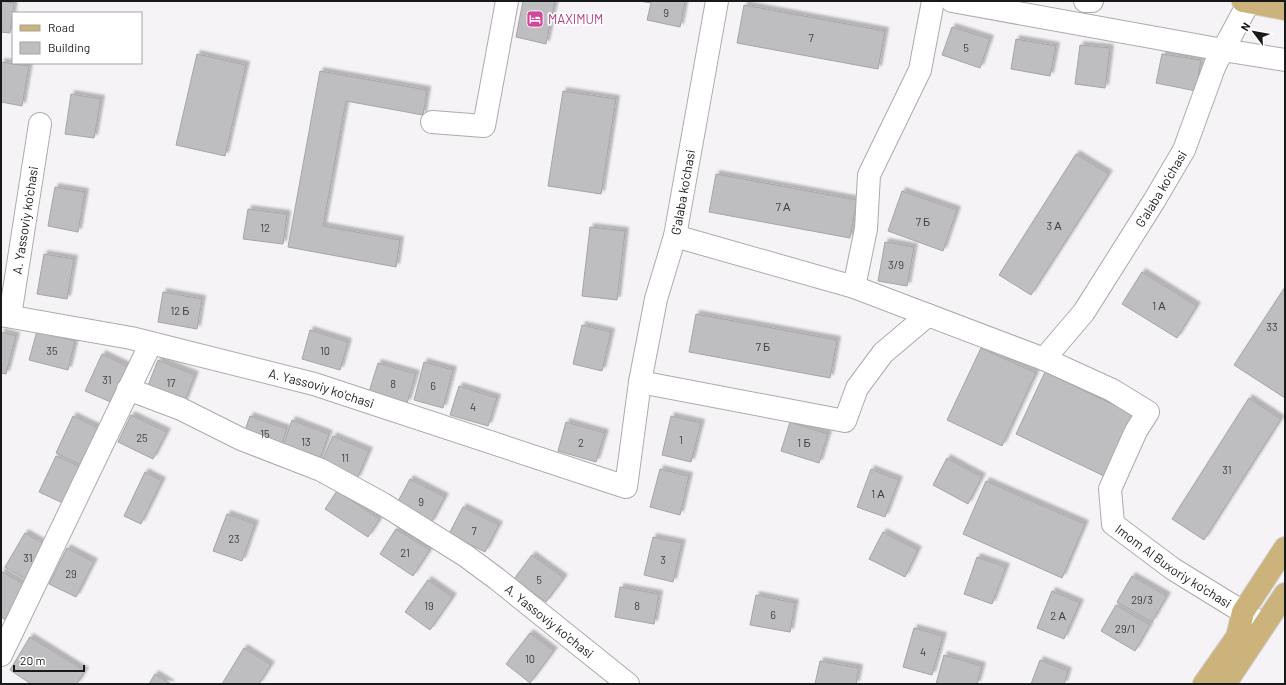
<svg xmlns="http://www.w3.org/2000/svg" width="1286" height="685" viewBox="0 0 1286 685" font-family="Barlow,sans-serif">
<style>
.building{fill:#bebec1;stroke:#a5a4a8;filter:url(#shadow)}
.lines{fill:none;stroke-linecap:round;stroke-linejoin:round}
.minor-casing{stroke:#adaaad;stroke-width:24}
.major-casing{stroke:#d1d1d1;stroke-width:24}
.minor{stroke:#fff;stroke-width:22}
.major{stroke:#cbb37b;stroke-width:22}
.labels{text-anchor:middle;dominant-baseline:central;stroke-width:3.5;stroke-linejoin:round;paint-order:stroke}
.number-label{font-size:11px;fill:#434244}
.hotel-label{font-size:13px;fill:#b23c85;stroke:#fff;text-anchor:start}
.street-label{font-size:13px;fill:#1a191a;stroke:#fff}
</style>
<defs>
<filter id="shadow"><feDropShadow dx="3.5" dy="-3.5" stdDeviation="1" flood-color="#0004"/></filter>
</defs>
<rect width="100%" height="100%" fill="#f6f3f6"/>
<path class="building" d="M1,1L14,3L10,33L1,32Z
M523,1H555L546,44L516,37Z
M639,1H685L680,27L647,20L651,3Z
M744,5L885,31L878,69L737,43Z
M952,27L990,39L980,68L942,55Z
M1016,39L1056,46L1050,76L1011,69Z
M1080,45L1110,48L1105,88L1075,84Z
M197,54L246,65L225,156L176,145Z
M1162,54L1201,60L1196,91L1156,83Z
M1,62L29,66L22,106L1,102Z
M320,71L427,90L423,115L346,101L323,226L400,240L396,267L288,247Z
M563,91L616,99L601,194L548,186Z
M71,94L101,99L94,138L65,134Z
M1076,154L1109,174L1031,295L999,275Z
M716,174L857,200L850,238L709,212Z
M55,187L85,192L78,232L48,226Z
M902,191L957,210L943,251L888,231Z
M248,209L287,214L283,244L243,239Z
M590,227L625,231L617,300L582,296Z
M885,242L914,247L907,286L878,281Z
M44,254L74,259L67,299L37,294Z
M1142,272L1197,306L1177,338L1122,304Z
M1285,287V398L1234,365Z
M163,292L202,299L197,329L158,322Z
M696,314L837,340L830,378L689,352Z
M582,325L611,332L602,371L573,364Z
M310,330L348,342L340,370L302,359Z
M37,331L75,341L68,370L29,360Z
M1,332L16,336L6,374L1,373Z
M981,348L1036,373L1002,446L947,420Z
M102,354L129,367L113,403L85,391Z
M158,360L195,375L184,403L147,388Z
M424,362L453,370L443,408L414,400Z
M378,363L416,374L407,403L369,392Z
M1045,372L1133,414L1104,476L1016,434Z
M459,386L497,398L488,426L450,415Z
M1249,398L1281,419L1204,540L1172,519Z
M131,415L167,432L153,459L118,442Z
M73,416L100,429L83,466L56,453Z
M250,416L287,429L280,449L243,436Z
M671,416L701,423L691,462L662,455Z
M292,420L329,434L319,462L282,449Z
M566,422L605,433L596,462L558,451Z
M790,422L828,434L819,463L781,451Z
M333,436L369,451L357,479L321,463Z
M56,456L83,468L67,505L39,492Z
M947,458L982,477L968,504L933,485Z
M660,469L689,476L680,515L650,507Z
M871,469L899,480L885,517L857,507Z
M145,472L162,481L141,524L124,516Z
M410,479L445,497L431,523L396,505Z
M986,481L1085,524L1062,578L963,534Z
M337,491L380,519L368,537L325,509Z
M463,507L499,525L485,552L449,534Z
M227,514L255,524L242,561L213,551Z
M396,529L430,550L413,576L380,554Z
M883,532L918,550L905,577L869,559Z
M25,533L51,548L31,582L5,567Z
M653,537L682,543L673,582L644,575Z
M67,548L94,562L76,597L49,584Z
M532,555L564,578L546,602L514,579Z
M977,557L1006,567L992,604L964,594Z
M1,571L27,586L7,621L1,617Z
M1132,576L1167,596L1152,622L1117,602Z
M428,580L453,597L430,630L405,612Z
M620,587L659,594L654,624L615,617Z
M1052,591L1080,603L1064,639L1037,628Z
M756,595L795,603L790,632L750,625Z
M1116,605L1150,625L1135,651L1101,631Z
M914,628L943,636L932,675L903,667Z
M530,633L554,651L530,683L506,664Z
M30,637L85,671L77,684H31L10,670Z
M244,648L271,665L259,684H222Z
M944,655L982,666L977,684H936Z
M1040,660L1068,671L1064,684H1031Z
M820,661L859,668L856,684H815Z
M155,674L171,684H149Z"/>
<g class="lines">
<g class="minor-casing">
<g id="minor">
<path d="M952,1L1223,50L1285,60"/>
<path d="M1085,1H1092"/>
<path d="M432,122L484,126L507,1"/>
<path id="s1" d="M675,236L854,287L1044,359L1112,390L1148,412L1136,431L1110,489L1113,524L1173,569L1264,625"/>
<path d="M854,287L866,229L869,175L920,70L933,1"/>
<path id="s2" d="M1,315L131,338L314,384L626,487L640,382L656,299L675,236L717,1"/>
<path id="s3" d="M10,316L40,124"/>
<path id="s4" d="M1044,359L1084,312L1154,201L1184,150L1215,65L1249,2"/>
<path d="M640,382L845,421L857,388L883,353L928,315"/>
<path id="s5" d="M128,389L181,409L241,439L321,470L383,504L466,556L497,579L628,684"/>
<path d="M1,655L151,343"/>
</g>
</g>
<g class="major-casing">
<path id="major" d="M1243,1L1285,9
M1204,684L1237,637L1243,612L1285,548
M1225,684L1285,594"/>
</g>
<use href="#minor" class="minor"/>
<use href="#major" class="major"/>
</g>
<defs>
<g id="hotel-square" transform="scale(0.9)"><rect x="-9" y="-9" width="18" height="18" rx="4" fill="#d1479c" stroke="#fff"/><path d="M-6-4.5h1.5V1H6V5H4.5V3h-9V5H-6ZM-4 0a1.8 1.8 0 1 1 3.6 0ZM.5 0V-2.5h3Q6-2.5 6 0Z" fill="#fff"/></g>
</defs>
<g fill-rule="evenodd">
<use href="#hotel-square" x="535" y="19"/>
</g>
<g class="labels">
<g class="number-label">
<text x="666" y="12">9</text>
<text x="811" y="37">7</text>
<text x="966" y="47">5</text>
<text x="783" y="206">7 А</text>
<text x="923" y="221">7 Б</text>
<text x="1054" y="225">3 А</text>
<text x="265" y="227">12</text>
<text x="896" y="264">3/9</text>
<text x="1159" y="305">1 А</text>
<text x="180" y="310">12 Б</text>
<text x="1272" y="326">33</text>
<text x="763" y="346">7 Б</text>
<text x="52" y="350">35</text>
<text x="325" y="350">10</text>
<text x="107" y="379">31</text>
<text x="171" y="382">17</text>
<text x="393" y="383">8</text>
<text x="433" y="385">6</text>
<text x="473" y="406">4</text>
<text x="265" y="433">15</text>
<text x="142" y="437">25</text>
<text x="681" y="439">1</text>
<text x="306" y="441">13</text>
<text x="581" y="442">2</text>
<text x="804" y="442">1 Б</text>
<text x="345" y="457">11</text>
<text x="1227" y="469">31</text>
<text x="878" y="493">1 А</text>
<text x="421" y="501">9</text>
<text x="474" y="530">7</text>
<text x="234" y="538">23</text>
<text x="405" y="552">21</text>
<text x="28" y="557">31</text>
<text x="663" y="559">3</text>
<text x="71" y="573">29</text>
<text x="539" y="579">5</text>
<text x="1142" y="599">29/3</text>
<text x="429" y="605">19</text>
<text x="637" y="605">8</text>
<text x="773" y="614">6</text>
<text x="1058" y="615">2 А</text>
<text x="1125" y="628">29/1</text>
<text x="923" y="651">4</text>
<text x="530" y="658">10</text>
</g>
<g class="hotel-label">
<text x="548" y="19">MAXIMUM</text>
</g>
<g class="street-label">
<text stroke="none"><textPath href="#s4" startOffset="207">G'alaba ko'chasi</textPath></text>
<text stroke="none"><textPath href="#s2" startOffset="950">G'alaba ko'chasi</textPath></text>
<text stroke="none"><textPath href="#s3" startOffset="97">A. Yassoviy ko'chasi</textPath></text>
<text stroke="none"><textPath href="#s2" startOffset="329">A. Yassoviy ko'chasi</textPath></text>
<text stroke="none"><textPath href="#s1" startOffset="701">Imom Al Buxoriy ko'chasi</textPath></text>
<text stroke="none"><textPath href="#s5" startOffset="484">A. Yassoviy ko'chasi</textPath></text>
</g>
</g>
<rect width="1286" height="685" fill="none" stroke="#1a191a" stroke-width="4"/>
<rect x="12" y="12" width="130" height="52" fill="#ffffff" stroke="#a3a3a3"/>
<rect x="20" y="25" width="20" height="6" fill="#cbb37b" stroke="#a3a3a3"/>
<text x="48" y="32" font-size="12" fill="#1a191a">Road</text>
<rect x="20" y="42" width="20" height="12" fill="#bebec1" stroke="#a3a3a3"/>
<text x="48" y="52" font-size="12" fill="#1a191a">Building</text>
<g transform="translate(1254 32) rotate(302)" stroke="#ffffff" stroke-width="3" paint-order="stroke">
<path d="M0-3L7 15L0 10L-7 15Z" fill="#1a191a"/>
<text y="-6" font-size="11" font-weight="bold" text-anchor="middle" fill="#1a191a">N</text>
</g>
<path d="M14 665v6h70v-6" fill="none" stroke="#1a191a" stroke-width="2"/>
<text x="20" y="665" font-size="12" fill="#1a191a" stroke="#ffffff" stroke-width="3" paint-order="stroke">20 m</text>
</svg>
